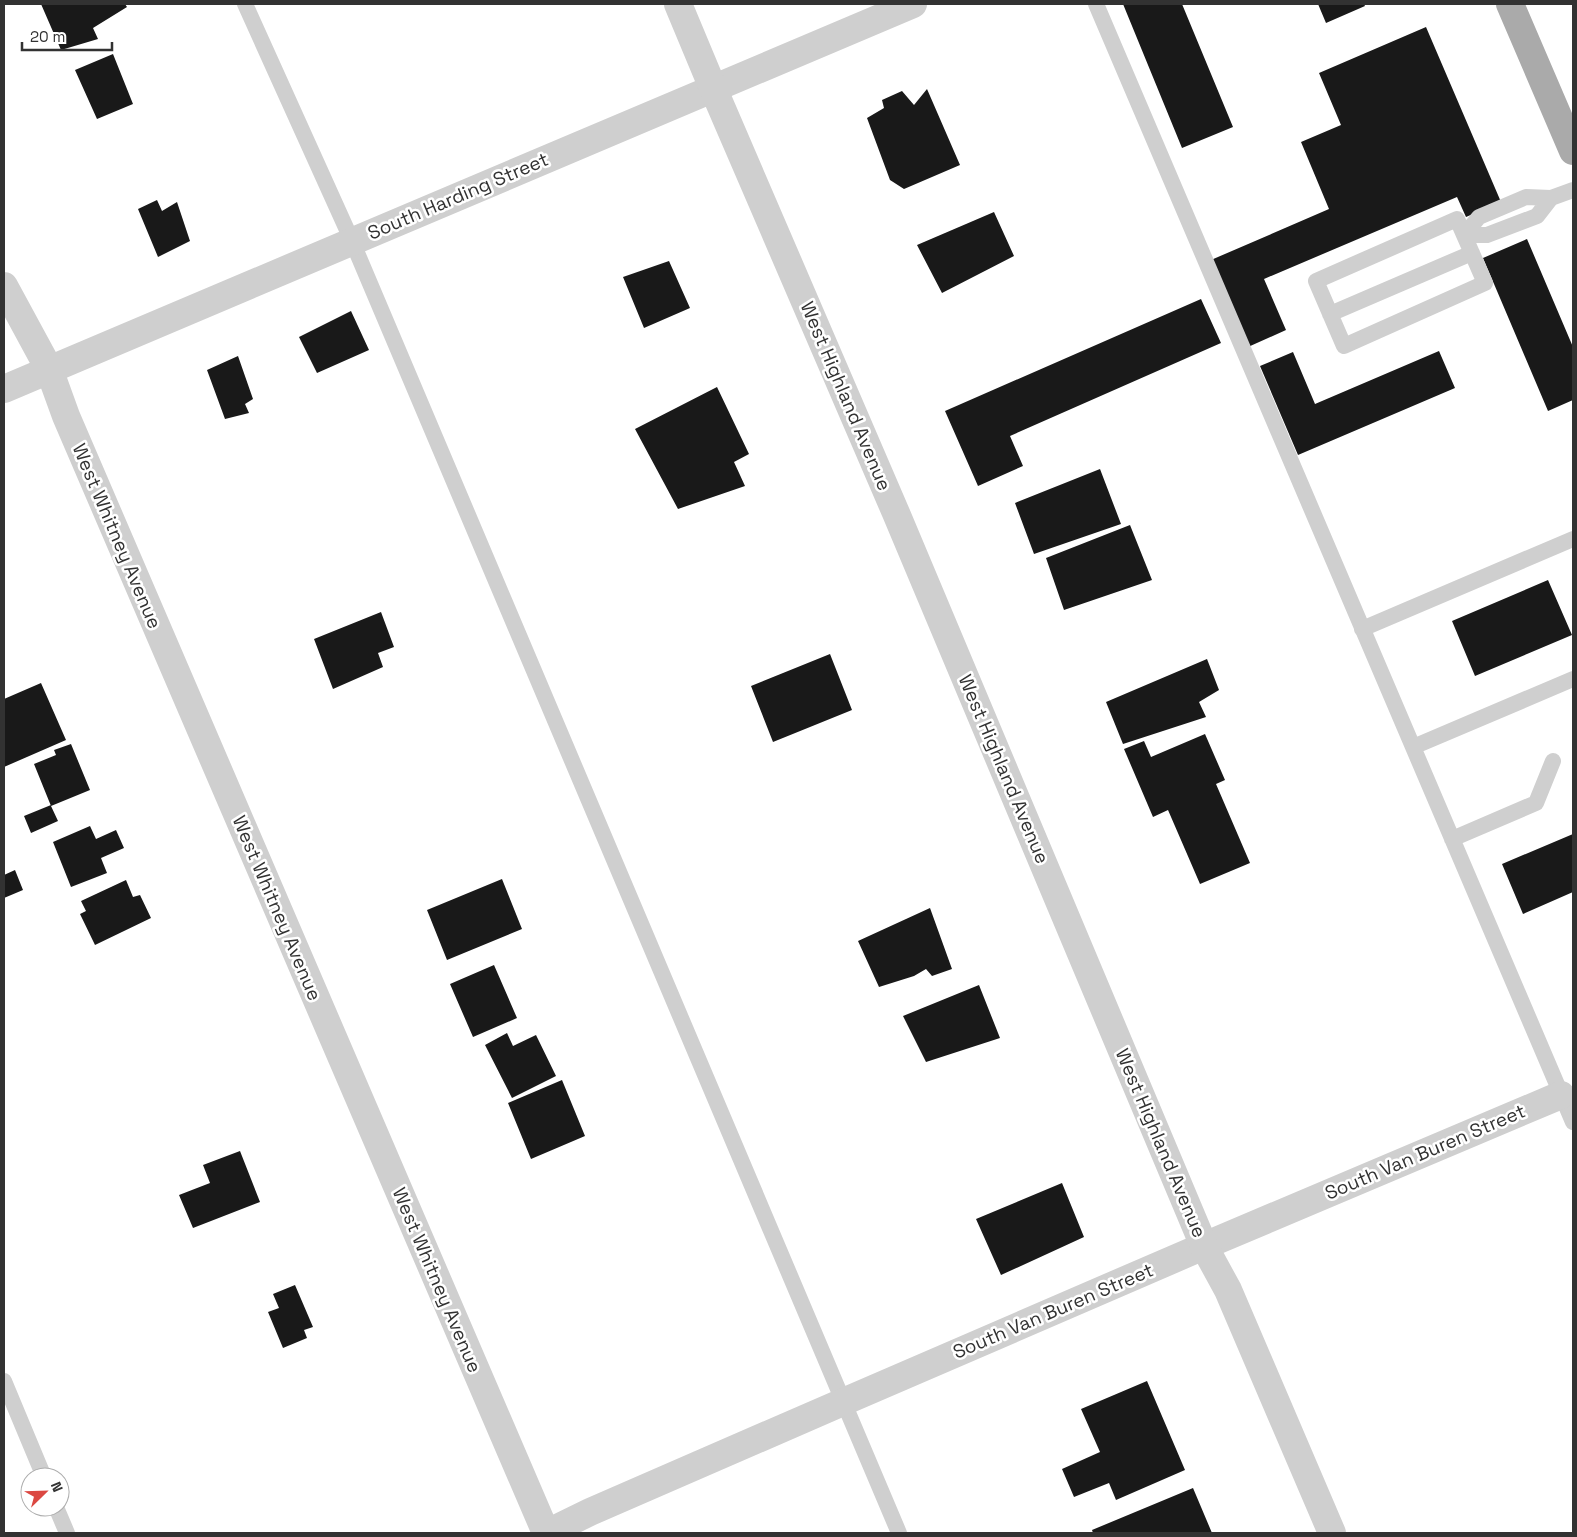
<svg xmlns="http://www.w3.org/2000/svg" width="1577" height="1537" viewBox="0 0 1577 1537" font-family="'Space Grotesk',sans-serif">
<style>
.building{fill:#191919}
.lines{fill:none;stroke-linecap:round;stroke-linejoin:round}
.service{stroke:#cfcfcf;stroke-width:16}
.minor{stroke:#cfcfcf;stroke-width:28}
.tertiary{stroke:#cfcfcf;stroke-width:28}
.primary{stroke:#aaa;stroke-width:28}
.labels{text-anchor:middle;dominant-baseline:central;stroke-width:5;stroke-linejoin:round;paint-order:stroke}
.street-label{font-size:19px;fill:#323232;stroke:#fff}
</style>
<rect width="100%" height="100%" fill="#fff"/>
<path class="building" d="M41,4H125L127,7L93,28L98,39L61,50Z
M1123,4H1182L1233,127L1182,148Z
M1318,4H1364L1365,6L1326,23Z
M1426,27L1501,202L1466,217L1457,197L1264,279L1286,330L1248,347L1211,260L1329,209L1301,142L1341,125L1319,73Z
M113,54L133,104L97,119L75,70Z
M927,89L960,165L904,189L890,180L867,118L884,108L882,100L902,91L914,105Z
M157,200L162,211L177,202L190,241L158,257L138,209Z
M994,212L1014,256L942,293L917,245Z
M1527,239L1573,347V400L1548,411L1483,258Z
M669,261L690,308L644,328L623,277Z
M1201,299L1221,343L1010,436L1023,466L978,486L945,411Z
M351,311L369,350L317,373L299,337Z
M1439,351L1455,388L1298,455L1260,366L1293,352L1315,404Z
M238,356L253,399L245,404L249,413L225,419L207,370Z
M717,387L749,454L734,462L745,486L678,509L635,429Z
M1100,469L1121,524L1034,554L1015,503Z
M1130,525L1152,580L1064,610L1046,558Z
M1548,580L1572,635L1475,676L1452,621Z
M381,612L394,647L378,653L383,667L333,689L314,639Z
M830,654L852,710L773,742L751,686Z
M1207,659L1219,690L1199,702L1206,717L1123,744L1106,702Z
M41,683L66,740L4,767V699Z
M1205,734L1225,780L1216,784L1250,863L1200,884L1168,810L1153,817L1124,749L1144,741L1151,757Z
M71,744L90,790L51,806L58,821L31,833L24,816L51,805V806L34,764L56,755L54,750Z
M90,826L96,839L116,830L124,848L101,858L107,873L71,887L53,842Z
M1573,834V892L1523,914L1502,864Z
M15,870L23,890L4,898V875Z
M502,879L522,929L447,960L427,910Z
M126,880L133,897L140,895L151,918L95,945L80,914L86,911L81,901Z
M930,908L952,969L932,976L926,969L914,976L879,987L858,941Z
M494,965L517,1018L473,1037L450,984Z
M979,985L1000,1038L926,1062L903,1016Z
M507,1033L513,1046L536,1035L556,1076L512,1098L485,1045Z
M562,1080L585,1136L531,1159L508,1103Z
M240,1151L260,1202L193,1228L179,1195L210,1183L203,1165Z
M1062,1183L1084,1237L1001,1275L976,1219Z
M295,1285L313,1327L304,1330L307,1338L283,1348L268,1312L279,1308L273,1294Z
M1147,1381L1185,1470L1116,1500L1109,1483L1074,1497L1062,1469L1100,1452L1081,1409Z
M1193,1488L1212,1533H1093L1092,1530Z"/>
<g class="lines">
<path class="service" d="M245,4L352,241L899,1533
M1096,4L1573,1122
M1457,219L1485,283L1344,346L1316,281Z
M1464,235L1479,217L1526,197L1551,198L1573,190
M1464,235H1487L1537,216L1551,198
M1330,314L1472,253
M1362,629L1573,539
M1413,747L1573,679
M1452,839L1536,803L1553,761
M4,1381L44,1477
M56,1507L67,1533"/>
<path class="minor" d="M4,286L49,369L66,416L546,1533
M4,389L913,4
M547,1533L590,1512L843,1402L1204,1246L1561,1095"/>
<path class="tertiary" d="M678,4L713,88L896,513L1204,1246L1228,1290L1332,1533"/>
<path class="primary" d="M1510,4L1573,151"/>
</g>
<g class="labels">
<g class="street-label">
<text transform="translate(458 196) rotate(-23)">South Harding Street</text>
<text transform="translate(846 396) rotate(67)">West Highland Avenue</text>
<text transform="translate(117 536) rotate(67)">West Whitney Avenue</text>
<text transform="translate(1004 769) rotate(67)">West Highland Avenue</text>
<text transform="translate(277 908) rotate(67)">West Whitney Avenue</text>
<text transform="translate(1161 1143) rotate(67)">West Highland Avenue</text>
<text transform="translate(1425 1152) rotate(-23)">South Van Buren Street</text>
<text transform="translate(437 1280) rotate(67)">West Whitney Avenue</text>
<text transform="translate(1053 1311) rotate(-23)">South Van Buren Street</text>
</g>
</g>
<rect width="1577" height="1537" fill="none" stroke="#323232" stroke-width="10"/>
<g transform="translate(45 1492) rotate(67)"><circle r="24" fill="#ffffff" stroke="#adadad"/>
<path d="M0-4L9 19L0 12L-9 19Z" fill="#db4842"/>
<text y="-8" font-size="14" font-weight="bold" text-anchor="middle" fill="#323232">N</text>
</g>
<path d="M22 42v8h90v-8" fill="none" stroke="#323232" stroke-width="2.5"/>
<text x="30" y="42" font-size="15" fill="#323232" stroke="#ffffff" stroke-width="4" paint-order="stroke">20 m</text>
</svg>
